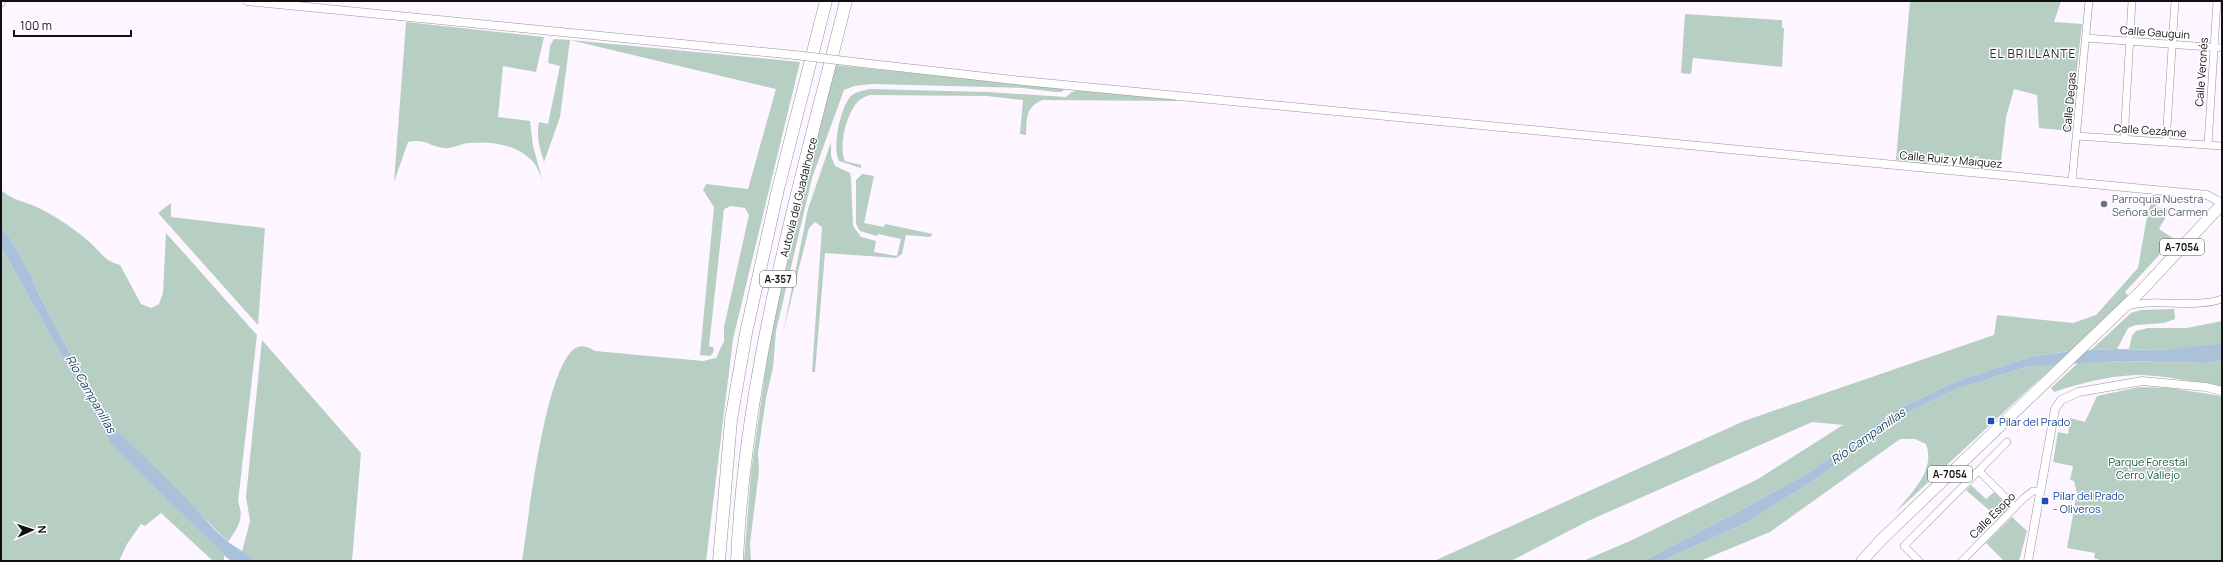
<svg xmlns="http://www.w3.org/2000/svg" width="2223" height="562" viewBox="0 0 2223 562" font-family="Manrope,sans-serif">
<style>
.green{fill:#b6cfc2}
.water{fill:#a9c2d9}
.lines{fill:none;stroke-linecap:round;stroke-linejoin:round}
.minor-casing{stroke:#99919a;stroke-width:8}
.tertiary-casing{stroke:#99919a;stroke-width:9}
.primary-casing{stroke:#99919a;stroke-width:12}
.motorway-casing{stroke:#99919a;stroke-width:13}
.minor{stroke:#fff;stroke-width:7}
.tertiary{stroke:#fff;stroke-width:8}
.primary{stroke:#fff;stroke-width:11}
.motorway{stroke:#fff;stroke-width:12}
.tertiary-bridge-casing{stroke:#99919a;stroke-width:9;stroke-linecap:butt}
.tertiary-bridge{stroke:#fff;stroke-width:8}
.worship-dot{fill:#6b7280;stroke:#fff;stroke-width:1.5}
.transit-dot{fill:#1a4fb4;stroke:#fff;stroke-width:1.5}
.labels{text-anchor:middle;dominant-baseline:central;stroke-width:3;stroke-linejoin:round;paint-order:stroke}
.shield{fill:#fff;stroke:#5a585a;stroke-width:1}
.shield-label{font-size:10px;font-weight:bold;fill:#131013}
.street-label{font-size:11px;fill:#131013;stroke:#fff}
.worship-label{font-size:11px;fill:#5b616d;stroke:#fff;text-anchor:start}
.transit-label{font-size:11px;fill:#164399;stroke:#fff;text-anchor:start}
.park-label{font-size:11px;fill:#1d573f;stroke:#fff}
.neighbourhood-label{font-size:12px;letter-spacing:1px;fill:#2d272e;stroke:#fff}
.water-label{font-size:12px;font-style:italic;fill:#164060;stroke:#fff}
</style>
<rect width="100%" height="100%" fill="#fdf5ff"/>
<path class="green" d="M1910,1H2061L2054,22L2082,24L2070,131L2039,128L2037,95L2014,89L2006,117L2001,161L1929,155L1928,165L1896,160Z
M1685,14L1782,20V28H1784L1782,67L1693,58L1691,74L1681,73Z
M406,22L544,37L536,72L503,66L498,117L530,121L533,146L543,182C541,176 538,168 534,163C518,144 491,141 468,143C460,144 451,149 444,148C429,146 425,138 408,142L394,182Z
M554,39L570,40L800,62L733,339L706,561H522C528,525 545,359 578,347C584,345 590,348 595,351L703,361L716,358L724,341V327L749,215L745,208L731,206L724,209L709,346L714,348L713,353L710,356L700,355L714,207L703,190L706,184L748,189L776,89L570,40L560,117L544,162C540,149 536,137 539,122L548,124L560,66L548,63L550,46Z
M835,65L1065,89L1061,92H1056L1023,88L872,84L854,86L844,90L812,178L776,331L773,368L766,398L758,453L759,471L750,543L751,561H744L751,472L771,331Z
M870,89L987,92L1066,97L1072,92L1080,90L1176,99V101L1042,100C1025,108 1027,118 1026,135L1020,134L1023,100L987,96L870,95C867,96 863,97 861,99C847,109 838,146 845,161L861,165V168L839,161C832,148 840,112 848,100C852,92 862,91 870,89Z
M831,142V156L835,166L850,173L851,179L853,226L861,237L876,241L874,252L897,256L901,239L878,234L877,236L860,231L856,224V180L862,174L874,176L864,223L884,227L885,224L933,234L930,237L906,235L902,254L896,258L825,253L815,372H812L822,227L815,222L809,228L783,332L808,209Z
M1,188L2,191C12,199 21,201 32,205C51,213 72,227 87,240C100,250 103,261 120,265L141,304L151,308L159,304L163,293L166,233L257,335L238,502C245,519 237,528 228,542L113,426L79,370L38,293L31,275L7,233L1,228Z
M2154,195L2159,196L2156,207L2170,210L2159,229L2174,239L2125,292L2128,296L2070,351L2029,357L1954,382L1896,410L1811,471L1743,509L1643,561H1583L1630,541L1758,479L1843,425L1812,422L1588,521L1511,561H1434L1744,421L1994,335L1997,315L2073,323L2096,315L2138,268L2148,211Z
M171,203V217L265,228L258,325L158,213Z
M1,247L112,446L224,555V561H213L161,513L145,526L141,524L127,544L119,561H1Z
M2174,309L2175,319L2164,323L2136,325L2128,328L2117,349L2091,350L2131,313L2141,310Z
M2222,321V344L2220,345L2160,350L2129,349L2132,336L2136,331L2148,328H2187Z
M262,340L361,453L352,561H257L242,552L250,521L246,497Z
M2222,360V387C2194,382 2165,375 2136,375C2109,376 2080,383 2054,392L2051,388L2078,363L2123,361L2207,363Z
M2056,364L1895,513C1911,493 1936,471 1926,444L1915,439H1900L1770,532L1700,561H1662L1748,522L1816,479L1899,417L1954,390L2030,366Z
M2139,387L2169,388L2222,396V561H2103L2094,558L2095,553L2067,548L2077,493L2074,481L2070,480L2073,466L2053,462L2058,432L2068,434L2070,418L2085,422L2097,396Z
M1971,485L1986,499L1994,492L2009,507L1998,518L1966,490Z
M2012,517L2027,531L2019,561H2004L1986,543Z"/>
<path class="water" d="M1,228L7,233L31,275L38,293L79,370L113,426L181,493L214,529L228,542L257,561H232L227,558L112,446L1,247Z
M2222,344V360L2207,363L2123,361L2030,366L1954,390L1899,417L1816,479L1748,522L1662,561H1643L1743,509L1811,471L1896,410L1954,382L2029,357L2070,351L2117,349L2160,350Z"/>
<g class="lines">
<g class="minor-casing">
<path id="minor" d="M1,3L2,1
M2086,38L2222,48
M2077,136L2222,146
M2124,140L2132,1
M2166,142L2175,1
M2208,145L2217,1
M2072,181L2089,1
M2127,306C2158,298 2192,309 2222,299
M1979,471L2015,507
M1919,561L1904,546L2007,442
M1962,561L2024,498L2033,491H2040"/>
</g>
<g class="tertiary-casing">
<path id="tertiary" d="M247,1L795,55
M862,63L1023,81L2207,195L2222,203
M2028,561L2055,409L2061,400L2079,392L2142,381L2206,387L2222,391"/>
</g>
<g class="primary-casing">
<path id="primary" d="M1862,561L1881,540L2142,290L2222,204"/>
</g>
<g class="motorway-casing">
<path id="motorway" d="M719,561L731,420L746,333L778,189L826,1
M737,561C745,370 800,185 846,1"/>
</g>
<use href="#minor" class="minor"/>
<use href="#tertiary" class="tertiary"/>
<use href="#primary" class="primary"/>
<use href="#motorway" class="motorway"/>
<g class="tertiary-bridge-casing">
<path id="tertiary-bridge" d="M795,55L862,63"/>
</g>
<use href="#tertiary-bridge" class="tertiary-bridge"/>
</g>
<circle class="worship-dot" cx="2104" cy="204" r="4"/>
<g class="transit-dot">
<rect x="1987" y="417" width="8" height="8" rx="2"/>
<rect x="2041" y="497" width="8" height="8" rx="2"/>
</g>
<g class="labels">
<g class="shield">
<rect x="2160" y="239" width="44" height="16" rx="3"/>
<rect x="760" y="271" width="36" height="16" rx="3"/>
<rect x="1928" y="466" width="44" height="16" rx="3"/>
</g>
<g class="shield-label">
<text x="2182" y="247">A-7054</text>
<text x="778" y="279">A-357</text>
<text x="1950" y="474">A-7054</text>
</g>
<g class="street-label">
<text transform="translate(2155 32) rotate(4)">Calle Gauguin</text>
<text transform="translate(2201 72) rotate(-86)">Calle Veronés</text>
<text transform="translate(2069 102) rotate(-85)">Calle Degas</text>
<text transform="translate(2150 130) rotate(4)">Calle Cezánne</text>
<text transform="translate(1951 159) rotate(5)">Calle Ruiz y Maiquez</text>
<text transform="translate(798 197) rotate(-76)">Autovía del Guadalhorce</text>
<text transform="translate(1992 515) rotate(-45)">Calle Esopo</text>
</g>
<g class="worship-label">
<text x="2112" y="198">Parroquia Nuestra<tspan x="2112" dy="13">Señora del Carmen</tspan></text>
</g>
<g class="transit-label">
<text x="1999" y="421">Pilar del Prado</text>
<text x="2053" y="495">Pilar del Prado<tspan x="2053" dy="13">- Oliveros</tspan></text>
</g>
<g class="park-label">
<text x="2148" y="461">Parque Forestal<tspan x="2148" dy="13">Cerro Vallejo</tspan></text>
</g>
<g class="neighbourhood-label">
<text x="2033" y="53">EL BRILLANTE</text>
</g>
<g class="water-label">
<text transform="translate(91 394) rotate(60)">Río Campanillas</text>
<text transform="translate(1868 436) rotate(-35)">Río Campanillas</text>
</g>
</g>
<rect width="2223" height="562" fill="none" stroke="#131013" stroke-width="4"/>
<g transform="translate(32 530) rotate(87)" stroke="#ffffff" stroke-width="3" paint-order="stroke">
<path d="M0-3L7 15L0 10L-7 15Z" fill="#131013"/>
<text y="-6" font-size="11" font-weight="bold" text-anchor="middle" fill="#131013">N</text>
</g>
<path d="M14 30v6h117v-6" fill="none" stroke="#131013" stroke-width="2"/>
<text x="20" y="30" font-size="12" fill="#131013" stroke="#ffffff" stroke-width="3" paint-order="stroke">100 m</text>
</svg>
